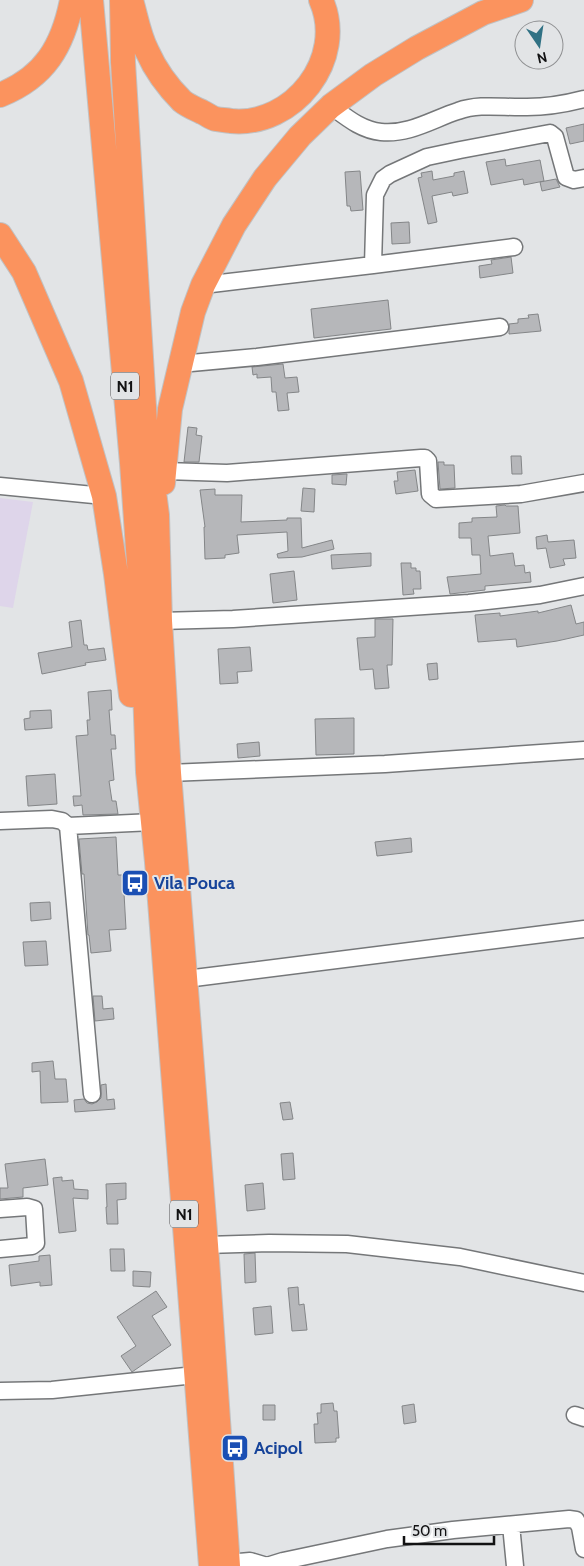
<svg xmlns="http://www.w3.org/2000/svg" width="584" height="1566" viewBox="0 0 584 1566" font-family="Cabin,sans-serif">
<style>
.industrial{fill:#ded5ea}
.building{fill:#b6b7ba;stroke:#848688}
.lines{fill:none;stroke-linecap:round;stroke-linejoin:round}
.minor-casing{stroke:#757779;stroke-width:19}
.highway-casing{stroke:#c1c1c2;stroke-width:26}
.minor{stroke:#fff;stroke-width:16}
.highway{stroke:#fb935e;stroke-width:24}
.labels{text-anchor:middle;dominant-baseline:central;stroke-width:4;stroke-linejoin:round;paint-order:stroke}
.shield{fill:#e2e4e6;stroke:#505152;stroke-width:1}
.shield-label{font-size:16px;font-weight:bold;fill:#121213}
.transit-label{font-size:18px;font-weight:bold;fill:#164399;stroke:#e2e4e6;text-anchor:start}
</style>
<rect width="100%" height="100%" fill="#e2e4e6"/>
<path class="industrial" d="M0,498L33,502L13,608L0,606Z"/>
<path class="building" d="M584,124V141L570,144L566,128Z
M505,159L506,166L540,160L544,181L524,185L523,179L491,185L486,162Z
M360,171L363,210L351,211L350,206H347L345,172Z
M432,171L433,180L454,176V173L464,171L468,193L453,196L452,192L432,196L437,222L428,224L418,178L422,177L421,173Z
M556,179L560,187L542,191L540,182Z
M409,222L410,243L392,244L391,223Z
M511,257L513,273L480,278L479,266L492,264L491,260Z
M388,300L391,329L314,338L311,309Z
M538,314L541,331L509,334V324L518,323V319L529,318L528,315Z
M283,364L285,378L297,377L299,392L287,393L289,410L278,411L276,392H272L271,377L257,378V374L253,375L252,367Z
M188,427L197,428L196,435L202,436L199,462H184Z
M511,456H521L522,474H512Z
M438,462H444V465H454L455,488L440,489Z
M415,470L418,491L396,494L394,481H398L397,472Z
M347,474L346,485L332,484V475Z
M303,488L315,489L314,512L301,511Z
M215,489V495H242L241,522L287,520V518H301L302,548L332,540L334,549L302,557L278,558L277,554L288,551L287,532L253,534L237,535L239,553L225,555V558L205,559L204,527H205L200,490Z
M505,505L506,506H518L520,533L488,536L490,556L513,553L515,566L524,565L525,573L530,572L531,582L485,586V590L450,594L447,577L481,574L480,555H472L471,538H459V523L472,522V518L497,517L496,506Z
M547,535L548,542L574,540L576,558L563,559L565,565L550,568L546,548L537,549L536,537Z
M371,553V566L332,569L331,555Z
M401,563H411V568H416V571H420L421,589H413L414,594L403,595Z
M294,571L297,600L273,603L270,574Z
M571,605L576,624L584,622V635L557,641L517,647L516,639L478,642L475,615L500,613V616L538,611V613Z
M375,619H393L392,665H387L389,688L375,689L373,669L360,670L357,638L375,637Z
M81,620L84,645H87L88,650L104,648L106,660L85,663L86,665L42,674L38,653L72,647L69,622Z
M250,647L252,671L237,672L238,683L220,684L218,649Z
M437,663L438,679L429,680L427,664Z
M111,690L112,710H109L111,735H115L116,749H111L114,780L109,781L112,801H116L118,814L83,815L82,805L74,806L73,796H81L76,736L88,735L87,720H90L88,692Z
M51,710L52,728L25,730L24,719L30,718V711Z
M354,718V754L316,755L315,719Z
M259,742L260,756L238,758L237,744Z
M55,774L57,804L28,806L26,776Z
M116,837L118,875H123L126,929L109,930L111,951L91,953L89,935H88L84,874H82L79,839Z
M411,838L412,852L377,856L375,842Z
M50,902L51,919L31,921L30,903Z
M46,941L48,965L25,966L23,942Z
M93,996H102L103,1009L113,1008L114,1019L95,1021Z
M53,1061L55,1079H66L68,1102L41,1103L40,1071L32,1072V1063Z
M106,1084L107,1100L114,1099L115,1109L75,1112L74,1100L84,1099L87,1103L92,1104L97,1102L101,1098V1085Z
M290,1102L293,1119L283,1120L280,1103Z
M293,1153L295,1179L283,1180L281,1154Z
M45,1159L48,1185L23,1188V1197L0,1199V1188H8L5,1164Z
M62,1177V1181L73,1180L74,1189L88,1190V1199L73,1198L76,1231L59,1233L53,1178Z
M126,1183V1199L117,1200L118,1224H107L106,1207H107L106,1184Z
M263,1183L265,1209L247,1211L245,1185Z
M110,1249H124L125,1271H111Z
M255,1253L256,1282L245,1283L244,1254Z
M50,1255L52,1285L40,1286V1282L11,1286L9,1265L39,1261V1256Z
M133,1271L151,1272L150,1287L133,1286Z
M298,1287L299,1305L304,1304L307,1330L292,1331L288,1288Z
M156,1291L167,1307L152,1316L171,1345L132,1372L121,1356L136,1346L117,1317Z
M271,1306L273,1333L255,1335L253,1308Z
M333,1403L334,1411H337L339,1438H336V1442L315,1443L314,1424H318L317,1413H321V1404Z
M414,1404L416,1422L404,1424L402,1406Z
M263,1405H275V1420H263Z"/>
<g class="lines">
<g class="minor-casing">
<path id="minor" d="M331,106C346,117 361,130 381,132C409,135 433,119 458,111C480,103 504,108 527,107C546,107 565,104 584,99
M373,265L514,247
M203,285L373,265L375,195L383,179L390,174L427,157L460,150L550,133L555,137L566,177L574,180L584,178
M180,364L257,357L500,327
M165,471L227,473L421,458H425L428,461L430,494L436,499L521,494L584,483
M0,486L104,496
M160,621L233,619L469,603L540,595L584,586
M169,773L385,764L584,750
M0,821L52,819L62,821L68,826L153,822
M68,826L92,1094
M186,979L584,929
M206,1245L269,1243L347,1244L460,1257L584,1283
M0,1249L32,1246L36,1243L34,1209L27,1207L0,1209
M0,1391L52,1390L195,1375
M575,1415L584,1418
M511,1525L515,1566
M228,1563L250,1561L267,1566
M267,1566L283,1561L387,1539L453,1530L569,1519L576,1520L580,1527L584,1549"/>
</g>
<g class="highway-casing">
<path id="highway" d="M91,0L132,463L142,606L148,772L157,862L211,1566
M122,0L123,62L145,423L157,515L160,621L169,773L206,1245L228,1566
M131,0C136,17 139,36 147,51C155,69 168,87 182,101C188,106 196,109 202,112C207,114 211,118 216,119C221,120 226,120 231,121C293,127 347,59 321,0
M0,95C45,77 63,46 72,0
M0,235L24,272L71,381L104,496L116,574L131,695
M163,483L170,409L193,312L203,285L234,225L265,178L300,136L331,106L373,75L417,48L483,13L521,0"/>
</g>
<use href="#minor" class="minor"/>
<use href="#highway" class="highway"/>
</g>
<defs>
<g id="bus-square" transform="scale(1.4375)"><rect x="-9" y="-9" width="18" height="18" rx="4" fill="#1a4fb4" stroke="#e2e4e6"/><path d="M-5-6H5V4H4V6H2V4H-2V6H-4V4H-5ZM-3.5-4V0h7V-4ZM-3.5 1.2v1.5H-2V1.2ZM2 1.2v1.5H3.5V1.2Z" fill="#fff"/></g>
</defs>
<g fill-rule="evenodd">
<use href="#bus-square" x="135" y="883"/>
<use href="#bus-square" x="235" y="1448"/>
</g>
<g class="labels">
<g class="shield">
<rect x="111" y="372.5" width="28" height="27" rx="4"/>
<rect x="170" y="1200.5" width="28" height="27" rx="4"/>
</g>
<g class="shield-label">
<text x="125" y="386">N1</text>
<text x="184" y="1214">N1</text>
</g>
<g class="transit-label">
<text x="154" y="883">Vila Pouca</text>
<text x="254" y="1448">Acipol</text>
</g>
</g>
<g transform="translate(539 45) rotate(167)"><circle r="24" fill="#e2e4e6" stroke="#8f9092"/>
<path d="M0-4L9 19L0 12L-9 19Z" fill="#307184"/>
<text y="-8" font-size="14" font-weight="bold" text-anchor="middle" fill="#121213">N</text>
</g>
<path d="M404 1536v8h90v-8" fill="none" stroke="#121213" stroke-width="2.5"/>
<text x="412" y="1536" font-size="15" fill="#121213" stroke="#e2e4e6" stroke-width="4" paint-order="stroke">50 m</text>
</svg>
